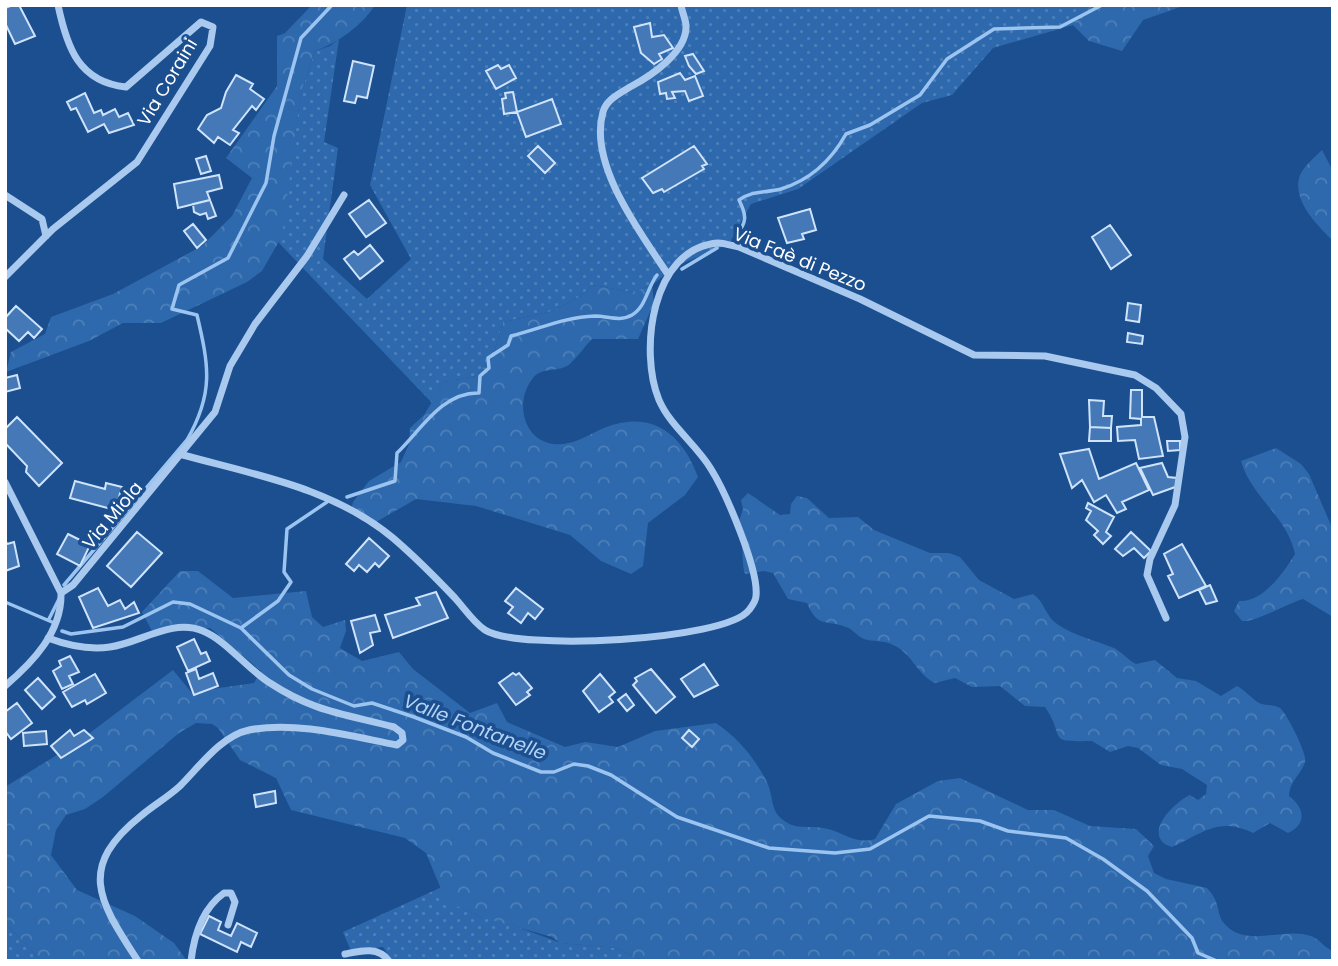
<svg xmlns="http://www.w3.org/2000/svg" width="1338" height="966" viewBox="0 0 1338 966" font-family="Poppins,sans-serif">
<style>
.grass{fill:url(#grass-dots)}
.forest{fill:url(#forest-crowns)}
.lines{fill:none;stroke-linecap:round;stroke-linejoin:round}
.stream{stroke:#9cc4f0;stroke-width:3.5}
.building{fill:#4478b7;stroke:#cfe3fa;stroke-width:2}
.street{stroke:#a9c9ee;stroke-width:7}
.labels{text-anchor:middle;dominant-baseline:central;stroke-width:7;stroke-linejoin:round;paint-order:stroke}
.street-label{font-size:18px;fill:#fff;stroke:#1b4f8f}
.water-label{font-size:19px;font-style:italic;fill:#b5d3f5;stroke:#1b4f8f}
</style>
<defs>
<pattern id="grass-dots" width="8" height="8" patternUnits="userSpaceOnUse" patternTransform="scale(1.75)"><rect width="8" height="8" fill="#2e69ad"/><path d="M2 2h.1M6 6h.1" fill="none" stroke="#4d80b9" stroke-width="1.8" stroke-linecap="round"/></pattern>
<pattern id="forest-crowns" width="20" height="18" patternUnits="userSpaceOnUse" patternTransform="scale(1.75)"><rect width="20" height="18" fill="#2e69ad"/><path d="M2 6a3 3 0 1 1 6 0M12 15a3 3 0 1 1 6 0" fill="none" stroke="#4d80b9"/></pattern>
</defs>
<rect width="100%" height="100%" fill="#1b4f8f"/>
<path class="grass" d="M407,5H1090L1084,18L1075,21L1073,25L993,48L952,95L922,103L798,189L751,204L729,244L676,266L652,285L632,292L593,285L579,297L553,311L503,322L493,356L476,376L444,382L432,403L279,243L301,92L315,51L330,46L339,39L324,142L338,148L323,259L367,299L411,259L370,185Z
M442,887L447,901L481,917L493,918L561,943L617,948L644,961H392L383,947L351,951L343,932Z
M5,923L42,961H5Z"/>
<path class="forest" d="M312,5H375C363,25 336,44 315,51L301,92L282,236L262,271L247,282L161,323H123L89,341L6,372L11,352L45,334L51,317L113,294L202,246L232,216L252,178L226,158L277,86V36L285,33Z
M1090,5H1186L1143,20L1122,51L1089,41L1073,25L1075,21L1084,18Z
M1322,150L1333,171V241C1317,225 1291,200 1300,175C1304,166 1315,157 1322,150Z
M593,285L632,292L652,285L654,303L638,339H592C586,345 573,363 567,366C556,372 542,367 533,378C514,401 523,441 554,444C574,446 587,435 604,428C652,409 682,434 698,477L685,495L648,523L643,566L631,574L601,561L570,535L476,506L416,499L376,522L362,521L351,511L353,502L369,481L401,462L409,444L410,428L424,415L444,382L476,376L493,356L503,322L553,311L579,297Z
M1276,448L1301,464L1309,474L1333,530V617L1303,599C1286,604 1254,623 1242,621L1234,611L1239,601C1263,603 1284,572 1295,554C1287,516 1251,497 1241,461Z
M748,493L780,515L790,514L791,504L797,496L807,498L829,518L858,517L874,530L930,553H949L960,557L979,580L1014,599L1033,594C1045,602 1045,616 1057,624C1075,636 1094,640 1114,648C1122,652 1128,660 1136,664L1155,660L1177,678L1196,681L1221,696L1237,686C1245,690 1251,698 1259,703C1265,706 1274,704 1280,708C1286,712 1308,755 1305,762C1301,775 1290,780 1289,796C1305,808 1307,824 1288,833L1270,823L1253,833C1219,816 1203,833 1172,847C1141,837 1171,804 1190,795L1198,800L1206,794L1207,785L1182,769L1161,765L1138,748L1128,746L1110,752L1092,741C1044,742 1067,739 1045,707L1025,706L1000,686L972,687L955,678L935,683C916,674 912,652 891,644C883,640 873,642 864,639C857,636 853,629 846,627C826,619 818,629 807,603L788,599L773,573L764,571L745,574C740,556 746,549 737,528L743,509L741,500Z
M180,571H198L233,598L306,591L312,617L323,627L345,620L346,631L340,648L362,661L399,652L413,669L470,713L497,703L507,722L565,747L585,742L618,747L655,731L716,723C738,738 753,756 766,780C775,797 768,811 786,822C798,830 810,825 823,828C843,831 854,845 875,839L896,804L938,781L960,778L1028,810H1054L1090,826L1136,829L1154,846L1148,856L1154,873L1166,879L1207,888C1221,903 1216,912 1223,922C1244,950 1285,926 1311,936C1320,939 1324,948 1333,951V961H644L617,948L560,943L552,937L481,917L446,901L426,853L405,838L291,810L276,778L240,760L218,728L212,724L196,723L179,733L103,797L85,809L66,815L56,830L51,855L77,890L135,916L174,943L187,961H42L5,923V787L78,742L173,670L191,692L254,683L261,671L210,628L152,631L142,612Z"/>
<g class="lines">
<path class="stream" d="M736,236C747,222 747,216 739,200C753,190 765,193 781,189C810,180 831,161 846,134L870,125L920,95L947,59L994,29L1060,27L1102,5
M682,269L717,248
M347,497L395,481L397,453C421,430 442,392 479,393L480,376L489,368L488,358L508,345L511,336C540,329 564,317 595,316C608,316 620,322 632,315C646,307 647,288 657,275
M64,585L187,440C214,393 209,366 197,315L172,309L179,285L228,258L266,183L274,136L301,38L332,5
M5,602L52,622
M49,619L59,599
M241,628L278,601L291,582L284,572L287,529L327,502
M62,631L71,634L123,627L173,602L190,604L241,628L289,675L312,689L354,706L372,703L414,717L466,737L493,753L541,772H554L574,764L588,766L611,775L677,817L769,848L835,853L870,849L929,816L980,821L1008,831L1066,838L1103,859L1147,891L1192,938L1198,953L1217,961"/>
</g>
<path class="building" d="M13,5H19L35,36L15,44L5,23V8Z
M650,23L652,37L664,35L673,48L659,54L662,59L654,64L641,53L634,27Z
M693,54L704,71L696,74L689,66L685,56Z
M353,61L374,66L367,98L357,96L355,103L344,101Z
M498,65L501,69L509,65L516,78L496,89L486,71Z
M680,73L685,80L695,76L703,96L689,101L685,91L672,92L675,98L667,99L666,93L660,94L658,82Z
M236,75L253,84L250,89L264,99L256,110L252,106L233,130L239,133L230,145L218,137L214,143L198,129L207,115L221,108L226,92Z
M513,92L517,112L504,114L502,99L506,98L505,93Z
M85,93L94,113L101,110L103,115L115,109L119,117L128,113L134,125L109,133L104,124L88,132L76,108L71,110L67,102Z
M552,99L561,124L526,137L517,112Z
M538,146L555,163L545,173L528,156Z
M694,146L707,164L702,166L704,169L664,192L662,189L653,193L642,178Z
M206,156L211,171L201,174L196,159Z
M219,175L222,188L207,192L210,200L178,208L174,184Z
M210,200L216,216L208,219L206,213L200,215L194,212L193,204Z
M369,200L386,223L366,237L349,214Z
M810,209L816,230L802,234L804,239L787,243L778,218Z
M193,224L206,240L197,248L184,231Z
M1110,225L1131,255L1111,269L1092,237Z
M370,245L383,261L360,279L344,259L354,251L358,255Z
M1128,303L1141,305L1139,322L1126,320Z
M16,306L42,329L34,338L28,332L19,341L5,328V318Z
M1128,333L1143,336L1142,344L1127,342Z
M17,375L20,388L5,392V378Z
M1131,390H1142V417H1154L1163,456L1139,459L1135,440L1118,441L1117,427L1141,425V419L1130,418Z
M1089,400L1104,401L1103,416H1112L1111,428L1090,427Z
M17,417L62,463L39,486L26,472L27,466L5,443V429Z
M1090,427L1111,428V441H1089Z
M1167,441H1180V450L1168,451Z
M1089,449L1099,479L1136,463L1149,490L1122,502L1126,509L1117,513L1106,495L1094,502L1082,480L1072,488L1060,454Z
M1162,463L1168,477L1177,478L1178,486L1153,495L1140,468Z
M75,481L105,489L106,483L122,487L115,510L70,498Z
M1088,503L1114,517L1106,532L1111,536L1103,544L1094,535L1098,531L1086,520L1091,511L1086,508Z
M137,532L162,553L131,587L107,566Z
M1131,532L1151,551L1144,558L1134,548L1123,556L1115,549Z
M68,534L90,545L80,566L57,554Z
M369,538L389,556L379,567L375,563L367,572L359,565L354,571L346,564Z
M5,540L7,544L14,542L19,566L5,571Z
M1182,544L1206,586L1179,598L1168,576L1173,574L1164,554Z
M1210,585L1217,601L1206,604L1199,590Z
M98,588L108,606L120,600L125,609L134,602L139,613L93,628L79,597Z
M516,588L543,609L535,619L528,613L521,623L508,613L513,607L505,601Z
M436,592L448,618L393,638L385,615L420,605L416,598Z
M375,615L380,631L370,633L373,645L360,653L351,621Z
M194,639L201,654L206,652L210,661L188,671L177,647Z
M70,656L79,672L69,676L73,684L62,689L53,671L61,666L59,661Z
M704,664L718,685L694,697L681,679Z
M196,669L199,679L213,673L218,686L194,695L186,673Z
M651,669L675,697L656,713L633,685L637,681L635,678Z
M513,673L516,675L519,673L532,688L527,692L530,695L516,705L499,683Z
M95,674L106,693L87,704L85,700L72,707L63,692Z
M600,674L615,692L609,697L613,702L599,712L583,691Z
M38,678L55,697L42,709L25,690Z
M626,694L634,705L627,711L618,700Z
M17,703L32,723L11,739L5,731V712Z
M70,730L74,736L84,730L93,738L61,758L51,746Z
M689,730L699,739L692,747L682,738Z
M46,731L47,744L24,746L23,733Z
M275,791L276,803L256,807L254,795Z
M209,916L221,922L218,930L231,936L237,923L257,933L251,947L241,942L237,952L200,934Z"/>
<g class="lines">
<path class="street" d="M5,195L42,219L46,236
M667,273C640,232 588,164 603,112C606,100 620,93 630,87C651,76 687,52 686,26C686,20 682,12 681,5
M5,277L53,229L137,162L210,46L213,27L201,22L126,87C79,82 67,48 58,5
M183,455C256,475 333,488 393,538C414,556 436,578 455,598C464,608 474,623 485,630C517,651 726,641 749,610C752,606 756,601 756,596C759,570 726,493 711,469C697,445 670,426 659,400C639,352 651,248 718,243C724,243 733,246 739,247L860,299L974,355L1045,356L1135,375L1156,388L1181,414L1185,437L1175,505L1150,559L1147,575L1166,618
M5,482L61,593C62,632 33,662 5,686
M61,593L73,585L215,412L230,366L255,324L307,256L344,195
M48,638C69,646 88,650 110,647C140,643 172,618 203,631C227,641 246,668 270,683C314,712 345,714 394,727L402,733L403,740L397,745C350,736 296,721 249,730C221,736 200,766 180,786C168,797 154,805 142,815C75,868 100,902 138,961
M345,954C360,951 378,946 389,961
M191,961C194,935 203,908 224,893H231L235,902L228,925"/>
</g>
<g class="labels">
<g class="street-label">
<text transform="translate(167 82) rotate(-59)">Via Coraini</text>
<text transform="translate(800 259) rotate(22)">Via Faè di Pezzo</text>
<text transform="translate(112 515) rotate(-50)">Via Miola</text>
</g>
<g class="water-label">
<text transform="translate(475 727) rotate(21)">Valle Fontanelle</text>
</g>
</g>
<rect width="1338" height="966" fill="none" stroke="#ffffff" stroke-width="14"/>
</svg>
